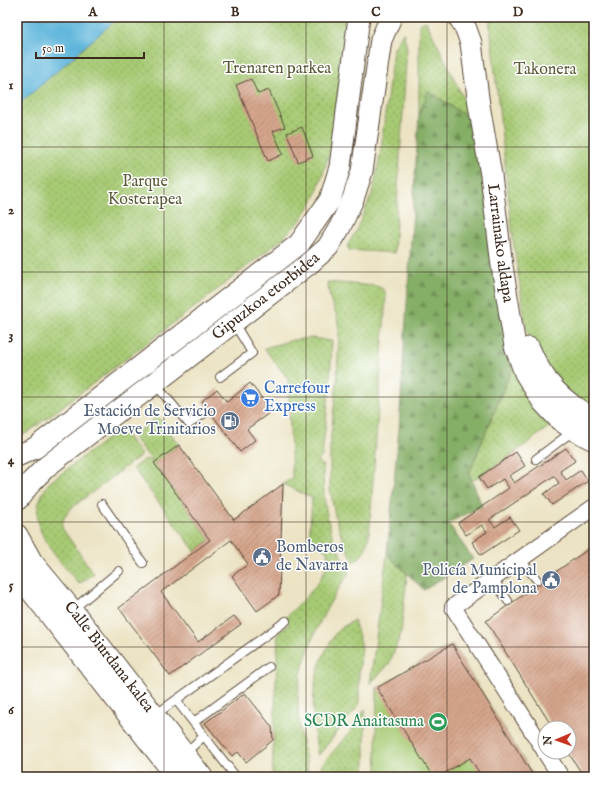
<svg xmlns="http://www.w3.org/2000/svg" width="611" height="794" viewBox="0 0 611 794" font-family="'IM FELL English',serif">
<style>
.grass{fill:url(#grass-dots);stroke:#717a49}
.forest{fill:url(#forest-firs);stroke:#606c42}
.pitch{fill:#a7ca74;stroke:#717a49}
.water{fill:#5eb6db;stroke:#4c707c}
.building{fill:url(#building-hatch)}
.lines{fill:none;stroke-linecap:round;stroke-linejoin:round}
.service-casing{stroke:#554637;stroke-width:10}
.minor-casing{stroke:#554637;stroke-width:18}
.tertiary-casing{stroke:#554637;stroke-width:23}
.service{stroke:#fff;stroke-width:8}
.minor{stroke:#fff;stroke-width:16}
.tertiary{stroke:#fff;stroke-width:21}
.grid{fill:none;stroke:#3b2a1e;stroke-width:1;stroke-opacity:0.55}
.labels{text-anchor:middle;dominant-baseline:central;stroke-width:3;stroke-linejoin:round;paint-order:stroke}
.park-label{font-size:16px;fill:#5b5a38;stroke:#fff}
.street-label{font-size:16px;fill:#3b2a1e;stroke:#fff}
.shop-label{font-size:16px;fill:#366cbe;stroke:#fff;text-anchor:start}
.service-label{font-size:16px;fill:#4e5e75;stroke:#fff;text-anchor:end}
.leisure-label{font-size:16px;fill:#27864d;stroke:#fff;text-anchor:end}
.neatline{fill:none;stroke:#3b2a1e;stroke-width:1.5}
.grid-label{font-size:13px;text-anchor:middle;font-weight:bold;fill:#3b2a1e}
</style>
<defs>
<pattern id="grass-dots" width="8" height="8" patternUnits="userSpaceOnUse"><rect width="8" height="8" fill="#a7ca74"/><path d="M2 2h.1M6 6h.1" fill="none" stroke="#89a45f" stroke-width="1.8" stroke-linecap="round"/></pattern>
<pattern id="forest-firs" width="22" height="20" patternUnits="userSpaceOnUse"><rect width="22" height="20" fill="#85ae66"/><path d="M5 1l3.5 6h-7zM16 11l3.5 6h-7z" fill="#6e8e53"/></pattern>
<pattern id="building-hatch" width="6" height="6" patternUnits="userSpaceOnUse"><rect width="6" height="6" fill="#d5a68c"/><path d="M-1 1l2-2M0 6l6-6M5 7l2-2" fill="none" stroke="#ae8772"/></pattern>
</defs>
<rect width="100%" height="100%" fill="#fff"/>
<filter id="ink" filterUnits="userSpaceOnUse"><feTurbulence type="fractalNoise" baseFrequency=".025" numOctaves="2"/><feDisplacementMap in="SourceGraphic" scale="8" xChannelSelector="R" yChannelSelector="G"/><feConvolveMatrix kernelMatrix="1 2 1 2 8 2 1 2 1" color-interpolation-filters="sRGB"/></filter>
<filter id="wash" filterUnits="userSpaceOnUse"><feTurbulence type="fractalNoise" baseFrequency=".012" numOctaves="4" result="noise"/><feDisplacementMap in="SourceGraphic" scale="16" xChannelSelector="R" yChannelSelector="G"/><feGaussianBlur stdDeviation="0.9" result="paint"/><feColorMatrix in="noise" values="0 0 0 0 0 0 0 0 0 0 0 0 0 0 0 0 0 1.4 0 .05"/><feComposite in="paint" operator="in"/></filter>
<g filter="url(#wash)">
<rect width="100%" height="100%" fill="#ebe3c3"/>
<path class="grass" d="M119,17H345L338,98L330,152L315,197L300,221L282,239L204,300L27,433L17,436V106Z
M489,17H594V414L540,365L526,328L513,239Z
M426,21L475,122L429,91L419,115V24Z
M403,32L407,47L394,253L349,250L347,246L356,231L372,194L380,156L393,50Z
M327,282L376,286C382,288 385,289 386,296L370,525C368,541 368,552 354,562L343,541L335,516L330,489V444L337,381L339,331L337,316L331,302Z
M312,338L332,341L330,384L325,389L329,393L322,456L317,462L323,466C323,486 324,505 329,524C333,541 342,557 349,573C325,607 300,655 298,698C297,722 303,747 308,770L302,777H272L278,633L289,625L286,617C302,601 332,576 327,551L309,541L312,498L283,484L292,478L288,379L264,348L293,340Z
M513,366L551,425L516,452L472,481L469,474Z
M158,416L179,445L154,463L210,540L195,551L133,468L145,459L153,462L132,436Z
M121,428L141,455L69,510L63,520L62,528L94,574L79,584C55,555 19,523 49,483Z
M387,554L407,574L401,634L389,664L370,684Z
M354,620L362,647L359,673V705L318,756C311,718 309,677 330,643C333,638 336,631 341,628C345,625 350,623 354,620Z
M365,709V777H323L321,766L350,732Z"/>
<path class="forest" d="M428,91L475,122L513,366L469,473L482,506L448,523L473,559L424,590L387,554L399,429L419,115Z"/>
<path class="pitch" d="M452,644L534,777H378L376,755L377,688Z"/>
<path class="water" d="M23,17H119L17,106V22Z"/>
<g id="blocks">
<path class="building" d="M251,79L258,94L269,90L285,127L273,131L283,154L268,161L236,85Z
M302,127L313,156L298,162L287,133Z
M250,383L272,411L247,429L255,440L240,452L202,401L217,389L227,402Z
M179,445L234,520L283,484L279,595L257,611L232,576L248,564L231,540L161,592L198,642L234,616L241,624L170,676L119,608L210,540L154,463Z
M566,448L575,461L560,471L566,480L581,470L588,481L552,505L544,494L559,483L554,476L489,520L495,527L510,517L519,530L481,555L472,542L487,532L482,525L466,535L458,523L509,488L503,479L487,489L479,477L516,452L525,466L509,476L514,483Z
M594,545V777H584L568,752L569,728H553L486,621Z
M452,644L534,777H482L470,758L438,777H433L377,688Z
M245,693L272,727L273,740L246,762L238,752L232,756L205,723Z"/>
</g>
</g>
<g filter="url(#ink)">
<use href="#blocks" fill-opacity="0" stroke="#554637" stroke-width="1"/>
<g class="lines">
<g class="service-casing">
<path id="service" d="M220,377L252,353L234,323
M155,384L189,424L206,412
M536,459L573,431
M102,504L143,563
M520,559L537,580
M493,579L508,601
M72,610L119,571
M176,700L236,777
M155,715L286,621
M194,722L269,667
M184,754L204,736"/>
</g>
<g class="minor-casing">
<path id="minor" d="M545,751L453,607L594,507
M545,752L561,777"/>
</g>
<g class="tertiary-casing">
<g id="tertiary">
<path id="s1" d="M459,17L466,29L471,43L479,105L491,175L502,266L515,346L525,373L543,402L560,420L574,430L594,440"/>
<path d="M529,348C543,382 562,402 594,419"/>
<path d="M17,456L35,448L299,244L330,200L340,167L359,17"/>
<path id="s2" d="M18,499L32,481L46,467L310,263L328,247L340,227L353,199L362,171L381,40L391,17"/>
<path id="s3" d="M17,535L32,562L72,610L202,777"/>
<path d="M17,573L177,777"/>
</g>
</g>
<use href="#service" class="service"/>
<use href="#minor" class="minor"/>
<use href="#tertiary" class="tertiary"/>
</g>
</g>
<path class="grid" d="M164,17V777M306,17V777M447,17V777M17,147H594M17,272H594M17,397H594M17,522H594M17,647H594"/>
<defs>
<g id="supermarket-disc" transform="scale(1)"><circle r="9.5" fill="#3f7fe0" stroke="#fff"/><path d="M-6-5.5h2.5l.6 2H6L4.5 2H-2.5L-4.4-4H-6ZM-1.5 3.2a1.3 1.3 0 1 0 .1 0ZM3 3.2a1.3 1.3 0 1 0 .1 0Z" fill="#fff"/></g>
<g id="fuel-disc" transform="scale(1)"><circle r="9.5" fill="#5c6f8a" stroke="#fff"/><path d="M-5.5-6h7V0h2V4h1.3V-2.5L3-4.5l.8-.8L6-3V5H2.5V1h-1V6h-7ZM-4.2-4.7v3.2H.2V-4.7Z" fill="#fff"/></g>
<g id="civic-disc" transform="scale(1)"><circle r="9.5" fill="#5c6f8a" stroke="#fff"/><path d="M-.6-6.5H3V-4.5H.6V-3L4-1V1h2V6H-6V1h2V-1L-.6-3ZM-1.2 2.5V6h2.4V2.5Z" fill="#fff"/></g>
<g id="stadium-disc" transform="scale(1)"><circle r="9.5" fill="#2e9e5b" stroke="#fff"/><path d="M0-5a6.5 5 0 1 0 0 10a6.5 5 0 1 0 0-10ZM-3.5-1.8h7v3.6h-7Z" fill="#fff"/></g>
</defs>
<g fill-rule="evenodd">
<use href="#supermarket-disc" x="250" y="398"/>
<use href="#fuel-disc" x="230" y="421"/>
<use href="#civic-disc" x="262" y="557"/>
<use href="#civic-disc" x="551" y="580"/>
<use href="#stadium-disc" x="438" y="722"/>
</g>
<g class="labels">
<g class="park-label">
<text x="277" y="69">Trenaren parkea</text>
<text x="545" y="70">Takonera</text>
<text x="145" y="182">Parque<tspan x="145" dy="18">Kosterapea</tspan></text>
</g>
<g class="street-label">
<text stroke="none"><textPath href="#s1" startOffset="231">Larrainako aldapa</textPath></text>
<text stroke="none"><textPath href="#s2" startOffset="321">Gipuzkoa etorbidea</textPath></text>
<text stroke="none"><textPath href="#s3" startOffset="153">Calle Biurdana kalea</textPath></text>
</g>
<g class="shop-label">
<text x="264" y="389">Carrefour<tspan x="264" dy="18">Express</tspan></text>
</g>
<g class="service-label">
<text x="216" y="412">Estación de Servicio<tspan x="216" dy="18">Moeve Trinitarios</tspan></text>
<text x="276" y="548" text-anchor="start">Bomberos<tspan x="276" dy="18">de Navarra</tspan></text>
<text x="537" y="571">Policía Municipal<tspan x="537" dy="18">de Pamplona</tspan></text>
</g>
<g class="leisure-label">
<text x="424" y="722">SCDR Anaitasuna</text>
</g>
</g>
<rect width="611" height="794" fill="none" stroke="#fff" stroke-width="44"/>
<g transform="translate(557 740) rotate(268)"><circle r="19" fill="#ffffff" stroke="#b1aaa5"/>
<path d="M0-3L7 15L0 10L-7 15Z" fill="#c8321e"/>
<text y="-6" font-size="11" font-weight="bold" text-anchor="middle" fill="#3b2a1e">N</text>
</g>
<path d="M36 52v6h108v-6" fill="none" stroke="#3b2a1e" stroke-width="2"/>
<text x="42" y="52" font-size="12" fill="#3b2a1e" stroke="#ffffff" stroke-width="3" paint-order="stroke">50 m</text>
<rect x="22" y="22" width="567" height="750" class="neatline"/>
<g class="grid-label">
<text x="93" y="16">A</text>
<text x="235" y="16">B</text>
<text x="376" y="16">C</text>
<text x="518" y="16">D</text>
<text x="11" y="89">1</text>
<text x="11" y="214">2</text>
<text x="11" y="339">3</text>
<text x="11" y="464">4</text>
<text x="11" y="589">5</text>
<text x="11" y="714">6</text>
</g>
</svg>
